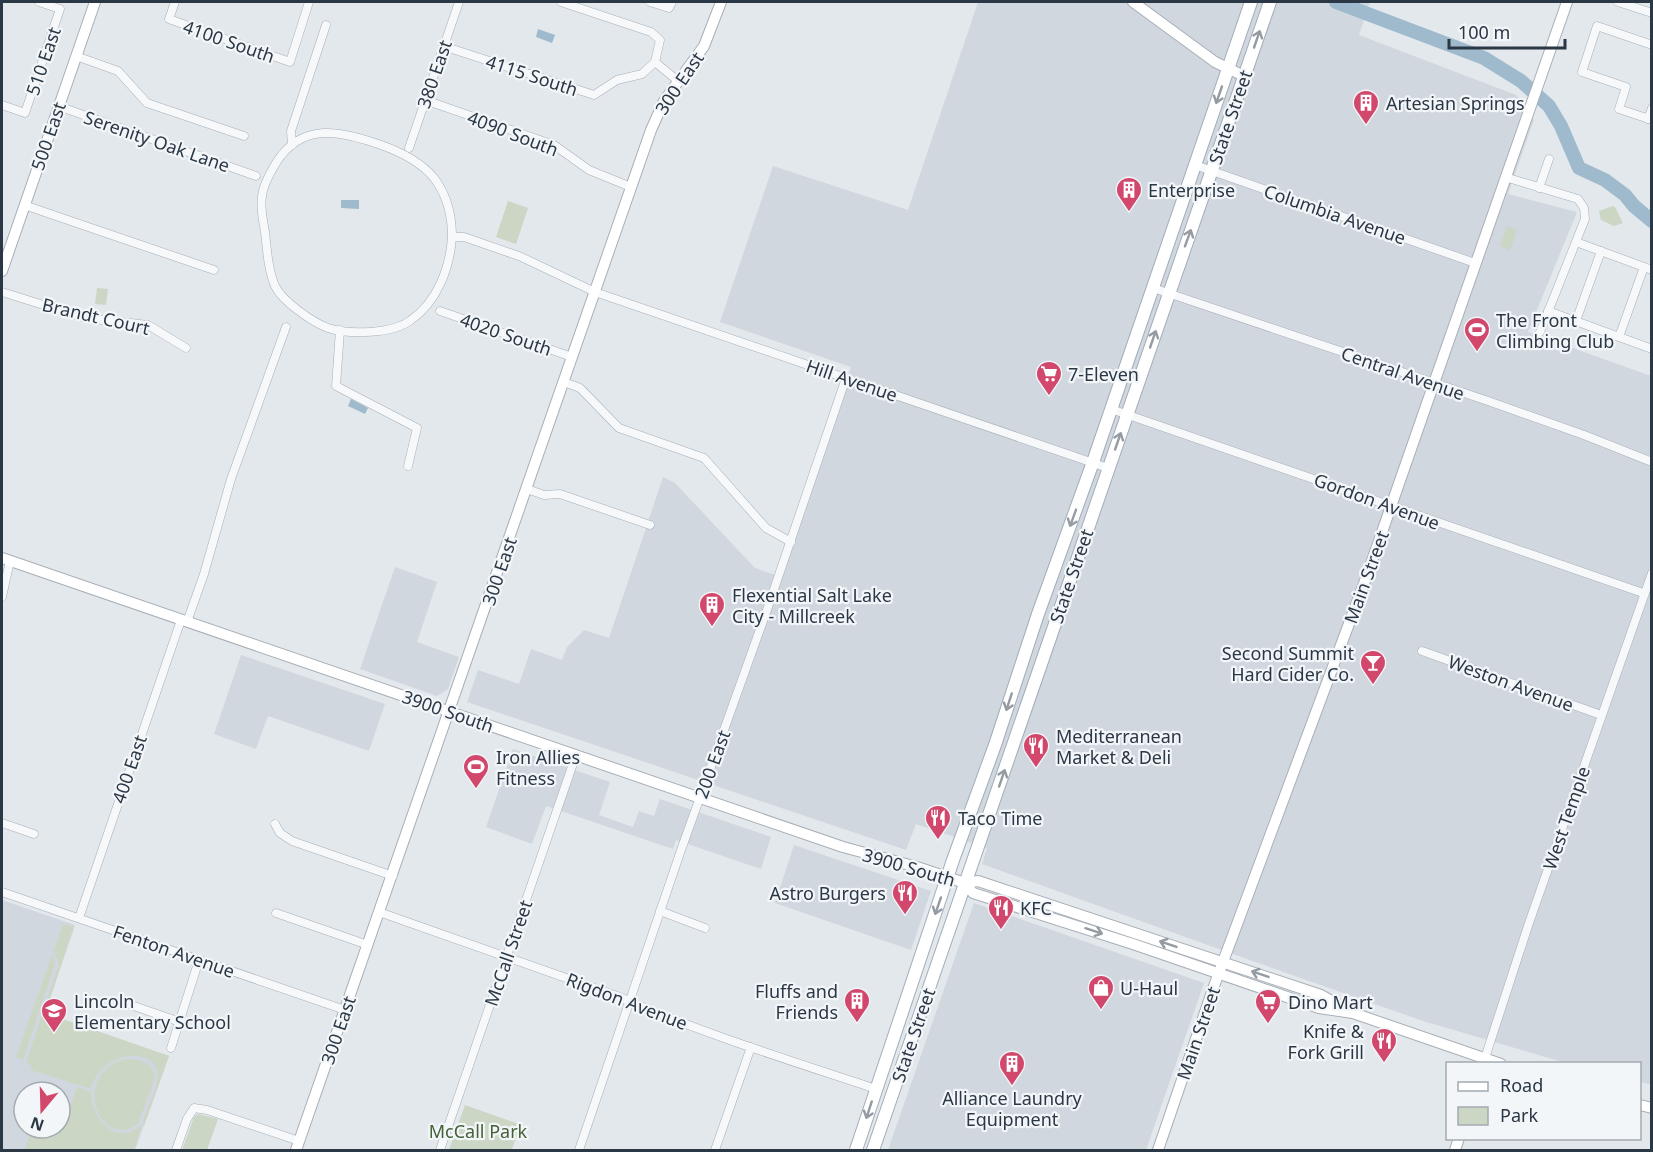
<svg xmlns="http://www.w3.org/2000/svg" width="1653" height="1152" viewBox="0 0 1653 1152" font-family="'Noto Sans',sans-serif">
  <rect width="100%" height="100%" fill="#e3e8ec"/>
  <!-- built -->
  <g fill="#d1d7de" fill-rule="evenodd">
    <polygon points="978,2 1370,2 1359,35 1516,95 1534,120 1508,194 1577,212 1528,332 1651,376 1651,1084 1640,1082 1640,1064 1566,1063 1423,1021 1244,958 982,864 987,848 916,824 906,850 467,702 478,670 519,684 531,649 562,660 567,647 584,630 609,638 663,477 675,483 755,568 781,577 851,367 720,322 773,166 908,210"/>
    <polygon points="395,567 437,582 417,642 459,657 448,689 437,696 360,669"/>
    <polygon points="241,655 385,704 369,751 268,716 256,749 214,734"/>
    <polygon points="513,749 610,782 599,815 633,827 639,811 654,816 660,799 771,837 761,869 676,840 673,849 546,806 532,844 486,827"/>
    <polygon points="794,845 931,891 911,950 775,903"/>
    <path d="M 2,900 L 75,925 L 45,1013 L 169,1056 L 135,1150 L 2,1150 ZM 24,1092 L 60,1092 L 60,1128 L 24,1128 Z"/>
    <polygon points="974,903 1204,983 1146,1150 888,1150"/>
  </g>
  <!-- green -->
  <g fill="#cbd6c4">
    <polygon points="508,201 528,208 516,244 496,237"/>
    <polygon points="1613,206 1615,207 1623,223 1614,226 1601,220 1599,211"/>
    <polygon points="1507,226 1517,230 1510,250 1500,246"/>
    <polygon points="97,288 108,289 106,305 95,304"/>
    <path d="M 63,924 L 74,927 L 45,1013 L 169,1056 L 144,1126 L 143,1121 C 147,1109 157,1089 158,1076 C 159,1047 101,1048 91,1089 L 31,1070 L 32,1066 L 26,1063 L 59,964 L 54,951 Z"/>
    <polygon points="52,955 55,964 23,1060 16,1057"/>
    <path d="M 121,1060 C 135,1058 151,1060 155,1077 L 138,1124 C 102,1150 70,1080 121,1060 Z"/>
    <path d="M 77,1087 L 91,1092 C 90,1118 118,1149 142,1124 L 134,1150 L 25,1150 L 31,1128 L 60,1128 L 60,1113 L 67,1115 Z"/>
    <polygon points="465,1105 521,1125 512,1149 449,1150"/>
    <polygon points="198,1114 218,1119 207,1150 182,1150 194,1117"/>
  </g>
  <!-- water -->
  <g fill="#9ebacc">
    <polygon points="538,29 555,35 552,43 536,37"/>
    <polygon points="341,200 359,200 359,209 341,208"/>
    <polygon points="351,399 368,408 365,414 348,406"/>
  </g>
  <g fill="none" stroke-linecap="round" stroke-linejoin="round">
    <!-- river -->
    <polyline stroke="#9ebacc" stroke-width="14" points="1336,2 1484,58 1521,81 1549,106 1561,126 1579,168 1605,180 1625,195 1634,206 1652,221"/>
    <defs>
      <g id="street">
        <polyline points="175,2 169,19 290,62 309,2"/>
        <polyline points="561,2 651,32 660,40 655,62"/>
        <polyline points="650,2 669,8 672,2"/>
        <polyline points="1618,2 1652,13"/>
        <polyline points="1652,45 1597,26 1582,72 1626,87 1619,109 1652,120"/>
        <polyline points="443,46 594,95 617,80 642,74 655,62 678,81"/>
        <polyline points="76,56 118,71 147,103 244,136"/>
        <polyline points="425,100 554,145 589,170 631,187"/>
        <polyline points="2,105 25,113 60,9 39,2"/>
        <polyline points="58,106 256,176"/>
        <polyline points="1648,119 1652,108"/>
        <polyline points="292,145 291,131 326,25"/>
        <polyline points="409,148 459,2"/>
        <polyline points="1195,165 1475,263"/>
        <polyline points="1505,177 1578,199 1584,208 1585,219 1540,332"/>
        <polyline points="1539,188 1549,159"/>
        <polyline points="24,205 214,270"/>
        <path d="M 452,237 C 450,268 437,302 411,320 C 393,334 349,335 328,328 C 312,322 282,301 275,286 C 268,269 267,250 265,232 C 263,221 260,207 262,196 C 263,185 270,173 276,163 C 302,121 342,131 381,145 C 401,152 420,161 434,178 C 447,195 452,216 452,237 L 464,237 L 519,256 L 595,292 L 1108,468"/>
        <polyline points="1576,242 1652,270"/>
        <polyline points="1153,288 1488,401 1584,435 1652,462"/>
        <polyline points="2,292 85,318 148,325 186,348"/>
        <polyline points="440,311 572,357"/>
        <polyline points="1548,311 1652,349"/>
        <polyline points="1576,321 1601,251"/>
        <polyline points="340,330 336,386 417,428 408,466"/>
        <polyline points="1619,337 1644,267"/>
        <polyline points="564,382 580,388 619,428 704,458 766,528 791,542"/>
        <polyline points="1111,409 1643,593"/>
        <polyline points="527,489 544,495 560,494 650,525"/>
        <polyline points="2,597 10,561"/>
        <polyline points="187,622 204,574 231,479 286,327"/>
        <polyline points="1422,651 1601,715"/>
        <polyline points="2,823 34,834"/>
        <polyline points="275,824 280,833 292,841 393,876"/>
        <polyline points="2,892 345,1010"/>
        <polyline points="660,911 705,928"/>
        <path d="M 379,912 L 617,996 C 701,1033 789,1060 876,1089"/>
        <polyline points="276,913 368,945"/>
        <polyline points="79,918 181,620"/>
        <polyline points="131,1005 180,1022"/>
        <polyline points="171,1048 199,960"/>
        <polyline points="1485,1058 1529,923 1652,573"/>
        <polyline points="176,1150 187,1119 194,1108 207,1110 299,1141"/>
        <polyline points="440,1150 576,755"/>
        <polyline points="579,1150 680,853 768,607 846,378"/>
        <polyline points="715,1150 751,1047"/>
      </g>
      <g id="secondary">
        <polyline points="1133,2 1215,62 1244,76"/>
        <polyline points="2,271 95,2"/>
        <polyline points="2,558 843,847 917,867 965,883 978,881 1321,995 1353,1013"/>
        <polyline points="965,883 973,893 1133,944 1319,1008 1353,1013 1501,1064"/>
        <polyline points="1640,1105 1652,1108"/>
        <polyline points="296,1150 651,130 664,101 704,46 721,2"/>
        <polyline points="1158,1150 1214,986 1366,578 1567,2"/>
        <polyline points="1455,1150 1459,1138"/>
      </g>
      <g id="primary">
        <polyline points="856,1150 953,860 995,745 1038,614 1093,462 1251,2"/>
        <polyline points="873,1150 1270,2"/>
      </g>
    </defs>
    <!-- street casing -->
    <use href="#street" stroke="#a8afb7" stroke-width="9"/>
    <!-- secondary casing -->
    <use href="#secondary" stroke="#a8afb7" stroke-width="12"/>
    <!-- primary casing -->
    <use href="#primary" stroke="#a2adb8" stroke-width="14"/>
    <!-- street -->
    <use href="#street" stroke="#f6f8fa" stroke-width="8"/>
    <!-- secondary -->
    <use href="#secondary" stroke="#fff" stroke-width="10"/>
    <!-- primary -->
    <use href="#primary" stroke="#fff" stroke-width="12"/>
  </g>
  <!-- one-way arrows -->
  <defs><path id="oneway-shaft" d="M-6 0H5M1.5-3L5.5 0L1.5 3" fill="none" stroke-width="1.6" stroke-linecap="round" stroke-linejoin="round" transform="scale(1.5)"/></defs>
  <g stroke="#949ba2">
    <use href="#oneway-shaft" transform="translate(1257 39) rotate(-71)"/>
    <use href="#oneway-shaft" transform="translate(1219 95) rotate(109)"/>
    <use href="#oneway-shaft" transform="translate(1188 238) rotate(-70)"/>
    <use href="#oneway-shaft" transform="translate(1153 339) rotate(-71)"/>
    <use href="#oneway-shaft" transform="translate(1118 441) rotate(-71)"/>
    <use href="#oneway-shaft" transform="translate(1073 518) rotate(110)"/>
    <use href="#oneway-shaft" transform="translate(1009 702) rotate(108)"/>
    <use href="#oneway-shaft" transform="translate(1002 778) rotate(-71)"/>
    <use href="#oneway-shaft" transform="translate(938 906) rotate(109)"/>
    <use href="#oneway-shaft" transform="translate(1094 931) rotate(18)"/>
    <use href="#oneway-shaft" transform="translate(1168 944) rotate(-161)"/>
    <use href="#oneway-shaft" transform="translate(1260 974) rotate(-161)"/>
    <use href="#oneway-shaft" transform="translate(869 1110) rotate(108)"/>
  </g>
  <!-- icons -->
  <defs>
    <symbol id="building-pin" viewBox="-11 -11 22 30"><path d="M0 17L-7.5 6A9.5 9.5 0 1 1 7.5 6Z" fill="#d2476c" stroke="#f3f6f9"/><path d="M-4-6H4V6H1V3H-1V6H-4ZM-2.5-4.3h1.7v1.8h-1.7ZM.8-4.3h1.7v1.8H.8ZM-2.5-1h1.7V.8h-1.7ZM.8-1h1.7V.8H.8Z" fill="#fff"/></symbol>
    <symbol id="stadium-pin" viewBox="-11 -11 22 30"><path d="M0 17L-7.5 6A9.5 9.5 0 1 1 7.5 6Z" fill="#d2476c" stroke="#f3f6f9"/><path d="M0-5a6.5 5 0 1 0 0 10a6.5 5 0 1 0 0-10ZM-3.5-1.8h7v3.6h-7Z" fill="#fff"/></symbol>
    <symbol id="supermarket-pin" viewBox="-11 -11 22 30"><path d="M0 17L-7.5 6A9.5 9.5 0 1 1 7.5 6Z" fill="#d2476c" stroke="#f3f6f9"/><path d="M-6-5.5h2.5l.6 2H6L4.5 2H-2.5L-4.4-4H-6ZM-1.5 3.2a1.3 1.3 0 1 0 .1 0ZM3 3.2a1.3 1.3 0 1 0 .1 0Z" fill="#fff"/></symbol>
    <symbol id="bar-pin" viewBox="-11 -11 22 30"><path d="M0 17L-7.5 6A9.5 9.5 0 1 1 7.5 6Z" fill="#d2476c" stroke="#f3f6f9"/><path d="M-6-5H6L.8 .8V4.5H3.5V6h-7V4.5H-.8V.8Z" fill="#fff"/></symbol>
    <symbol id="restaurant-pin" viewBox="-11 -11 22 30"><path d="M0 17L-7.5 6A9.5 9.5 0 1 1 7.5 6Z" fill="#d2476c" stroke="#f3f6f9"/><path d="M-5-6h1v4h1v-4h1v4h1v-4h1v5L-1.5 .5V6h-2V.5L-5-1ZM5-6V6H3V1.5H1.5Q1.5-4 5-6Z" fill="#fff"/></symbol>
    <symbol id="shop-pin" viewBox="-11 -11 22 30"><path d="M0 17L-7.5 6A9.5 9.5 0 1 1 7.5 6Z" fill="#d2476c" stroke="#f3f6f9"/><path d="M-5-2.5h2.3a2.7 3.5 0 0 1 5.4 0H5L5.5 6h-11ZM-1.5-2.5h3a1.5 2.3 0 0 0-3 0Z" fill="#fff"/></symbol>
    <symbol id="school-pin" viewBox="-11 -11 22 30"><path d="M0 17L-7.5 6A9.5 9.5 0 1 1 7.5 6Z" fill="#d2476c" stroke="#f3f6f9"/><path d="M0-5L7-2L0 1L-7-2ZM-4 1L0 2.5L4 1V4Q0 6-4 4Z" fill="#fff"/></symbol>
  </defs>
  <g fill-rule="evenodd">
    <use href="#building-pin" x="1351" y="88" width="30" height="40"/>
    <use href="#building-pin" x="1114" y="175" width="30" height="40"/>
    <use href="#stadium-pin" x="1462" y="315" width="30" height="40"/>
    <use href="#supermarket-pin" x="1034" y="359" width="30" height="40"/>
    <use href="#building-pin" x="697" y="590" width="30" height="40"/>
    <use href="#bar-pin" x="1358" y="648" width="30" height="40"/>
    <use href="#restaurant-pin" x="1021" y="731" width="30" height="40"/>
    <use href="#stadium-pin" x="461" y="752" width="30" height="40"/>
    <use href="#restaurant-pin" x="923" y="803" width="30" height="40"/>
    <use href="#restaurant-pin" x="890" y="878" width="30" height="40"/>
    <use href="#restaurant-pin" x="986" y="893" width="30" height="40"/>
    <use href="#shop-pin" x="1086" y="973" width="30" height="40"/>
    <use href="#building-pin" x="842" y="986" width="30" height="40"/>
    <use href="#supermarket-pin" x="1253" y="987" width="30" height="40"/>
    <use href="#school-pin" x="39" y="996" width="30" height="40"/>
    <use href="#restaurant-pin" x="1369" y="1026" width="30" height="40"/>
    <use href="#building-pin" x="997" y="1049" width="30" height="40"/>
  </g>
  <g text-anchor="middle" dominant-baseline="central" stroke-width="4.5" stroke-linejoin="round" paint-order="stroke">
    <!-- street labels -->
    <g font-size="18" fill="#2a3745" stroke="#f3f6f9">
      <text transform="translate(229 41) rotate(19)">4100 South</text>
      <text transform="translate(43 61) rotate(-71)">510 East</text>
      <text transform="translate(434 74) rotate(-71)">380 East</text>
      <text transform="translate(532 75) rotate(18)">4115 South</text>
      <text transform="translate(679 83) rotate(-56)">300 East</text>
      <text transform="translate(1230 117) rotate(-71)">State Street</text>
      <text transform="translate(513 133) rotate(21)">4090 South</text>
      <text transform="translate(48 136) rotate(-71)">500 East</text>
      <text transform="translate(157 141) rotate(19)">Serenity Oak Lane</text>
      <text transform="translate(1335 214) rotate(19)">Columbia Avenue</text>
      <text transform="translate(96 316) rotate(13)">Brandt Court</text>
      <text transform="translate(506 334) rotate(19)">4020 South</text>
      <text transform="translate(1403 373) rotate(19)">Central Avenue</text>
      <text transform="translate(852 380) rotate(19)">Hill Avenue</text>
      <text transform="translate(1377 501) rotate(20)">Gordon Avenue</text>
      <text transform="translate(499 571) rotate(-71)">300 East</text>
      <text transform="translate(1071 576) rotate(-71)">State Street</text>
      <text transform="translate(1366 577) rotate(-70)">Main Street</text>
      <text transform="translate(1511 683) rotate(20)">Weston Avenue</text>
      <text transform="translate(448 711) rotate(19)">3900 South</text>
      <text transform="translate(712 764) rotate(-70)">200 East</text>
      <text transform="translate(129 769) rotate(-71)">400 East</text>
      <text transform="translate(1566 818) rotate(-71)">West Temple</text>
      <text transform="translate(909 867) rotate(16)">3900 South</text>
      <text transform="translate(174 951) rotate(19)">Fenton Avenue</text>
      <text transform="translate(508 953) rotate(-71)">McCall Street</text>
      <text transform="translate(627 1001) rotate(21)">Rigdon Avenue</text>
      <text transform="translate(338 1030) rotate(-71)">300 East</text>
      <text transform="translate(1198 1033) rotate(-71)">Main Street</text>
      <text transform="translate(913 1035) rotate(-71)">State Street</text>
    </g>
    <!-- poi labels -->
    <g font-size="18" fill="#2a3745" stroke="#f3f6f9" text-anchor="start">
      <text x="1386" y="103">Artesian Springs</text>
      <text x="1148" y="190">Enterprise</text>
      <text x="1496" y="320">The Front<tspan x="1496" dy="21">Climbing Club</tspan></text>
      <text x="1068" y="374">7-Eleven</text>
      <text x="732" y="595">Flexential Salt Lake<tspan x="732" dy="21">City - Millcreek</tspan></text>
      <text x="1354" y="653" text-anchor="end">Second Summit<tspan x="1354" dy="21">Hard Cider Co.</tspan></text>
      <text x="1056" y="736">Mediterranean<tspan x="1056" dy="21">Market &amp; Deli</tspan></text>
      <text x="496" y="757">Iron Allies<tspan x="496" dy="21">Fitness</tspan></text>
      <text x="958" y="818">Taco Time</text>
      <text x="886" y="893" text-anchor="end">Astro Burgers</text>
      <text x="1020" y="908">KFC</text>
      <text x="1120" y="988">U-Haul</text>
      <text x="838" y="991" text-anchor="end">Fluffs and<tspan x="838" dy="21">Friends</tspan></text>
      <text x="74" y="1001">Lincoln<tspan x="74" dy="21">Elementary School</tspan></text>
      <text x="1288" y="1002">Dino Mart</text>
      <text x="1364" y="1031" text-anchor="end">Knife &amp;<tspan x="1364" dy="21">Fork Grill</tspan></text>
      <text x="1012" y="1098" text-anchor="middle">Alliance Laundry<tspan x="1012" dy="21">Equipment</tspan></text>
    </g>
    <!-- park labels -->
    <g font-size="18" fill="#446137" stroke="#f3f6f9">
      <text x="478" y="1131">McCall Park</text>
    </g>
  </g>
  <!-- border -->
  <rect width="1653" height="1152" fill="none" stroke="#2a3745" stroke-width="6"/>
  <!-- legend -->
  <rect x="1446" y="1062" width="195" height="78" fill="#f3f6f9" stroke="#a3aab1" stroke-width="1.5"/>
  <rect x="1458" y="1082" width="30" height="9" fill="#ffffff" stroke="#a3aab1" stroke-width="1.5"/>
  <text x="1500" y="1092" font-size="18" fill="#2a3745">Road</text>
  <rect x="1458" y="1107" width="30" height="18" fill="#cbd6c4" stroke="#a3aab1" stroke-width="1.5"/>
  <text x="1500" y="1122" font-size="18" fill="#2a3745">Park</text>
  <!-- north arrow -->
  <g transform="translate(42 1110) rotate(199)"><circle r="28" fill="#f3f6f9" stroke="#a3aab1" stroke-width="1.5"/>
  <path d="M0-4.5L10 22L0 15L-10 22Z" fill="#d2476c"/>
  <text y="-9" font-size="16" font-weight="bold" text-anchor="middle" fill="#2a3745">N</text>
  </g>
  <!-- scale -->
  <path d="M1449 39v9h116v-9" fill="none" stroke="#2a3745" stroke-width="3"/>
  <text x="1458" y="39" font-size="18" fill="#2a3745" stroke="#f3f6f9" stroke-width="4.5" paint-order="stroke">100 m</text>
</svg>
